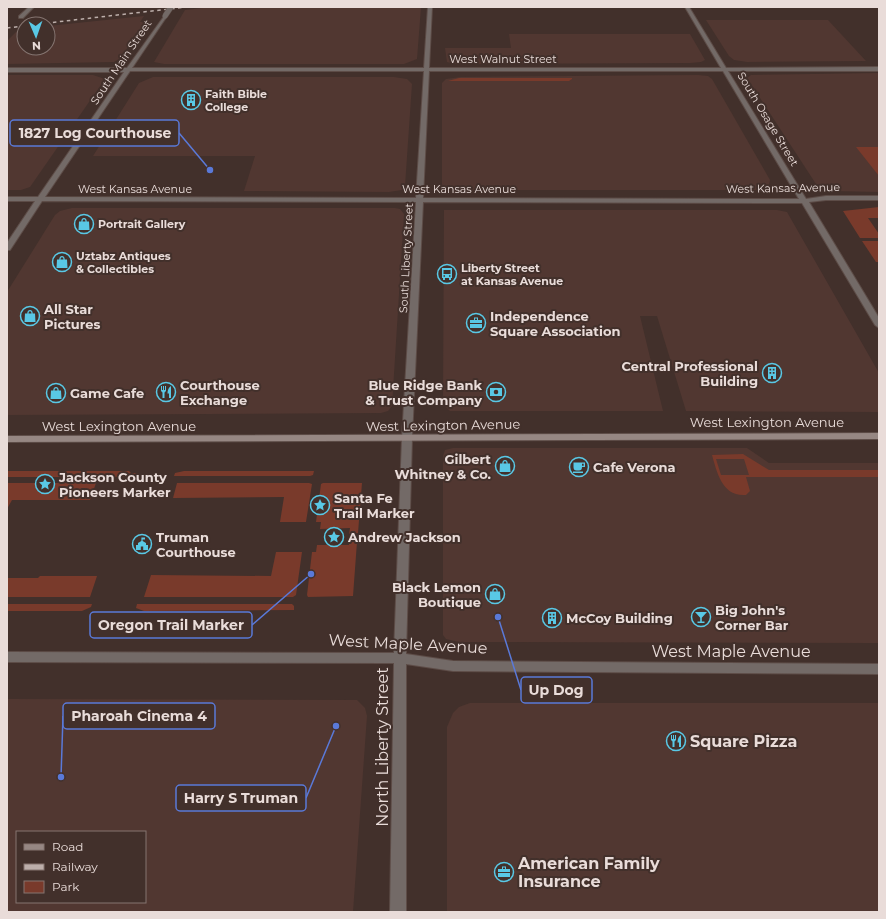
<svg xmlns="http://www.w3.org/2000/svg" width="886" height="919" viewBox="0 0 886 919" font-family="Montserrat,sans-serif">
  <rect width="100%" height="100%" fill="#42302b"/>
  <!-- built -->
  <g fill="#513731" fill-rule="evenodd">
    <polygon points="211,7 421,7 417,59 404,64 164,64 154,62 185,10"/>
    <polygon points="144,16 140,22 147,22 119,59 114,62 7,64 7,41 19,29 24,29 24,48 48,48 48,26"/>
    <polygon points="706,20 828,20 866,61 747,62 734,60 729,56"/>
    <polygon points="509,34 690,34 705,60 701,62 690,63 455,64 447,62 445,48 511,48"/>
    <polygon points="879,73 879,192 833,191 816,184 747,78 751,75"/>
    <polygon points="7,75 93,75 105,79 30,187 21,190 7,190"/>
    <polygon points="698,75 708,76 712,79 770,180 769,185 767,188 756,190 451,190 442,187 442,83 446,79 461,77"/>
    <polygon points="153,77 394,77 407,79 412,84 405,186 402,190 389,192 244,191 255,156 93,156 139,83"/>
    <polygon points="395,208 400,209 404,214 392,406 388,411 381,413 7,415 7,292 55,215 60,211 72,208"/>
    <polygon points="444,210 777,210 787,212 879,373 879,412 686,411 657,316 640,316 663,411 450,411 443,404"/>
    <polygon points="453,448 747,448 769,463 879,463 879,643 459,642 446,639 443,635 443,456 445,450"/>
    <path d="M 7,699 L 357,700 L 365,708 L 367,716 L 353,912 L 7,912 ZM 17,832 L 145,832 L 145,902 L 17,902 Z"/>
    <polygon points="470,703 879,703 879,912 447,912 447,727 453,713 459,707"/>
  </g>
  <!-- green -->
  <g fill="#793a2b" fill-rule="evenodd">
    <polygon points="459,78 572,78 572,79 569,81 448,81"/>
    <polygon points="856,147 879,147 879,176"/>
    <polygon points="879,207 879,218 868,218 879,234 879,238 860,238 843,211"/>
    <polygon points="862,241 879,241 879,262 876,262"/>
    <path d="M 743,454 L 769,470 L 879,470 L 879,477 L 746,477 L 750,491 L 746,495 C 722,497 717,472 712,455 ZM 716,459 L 744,459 L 749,475 L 721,475 Z"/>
    <polygon points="7,471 129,471 131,473 137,473 136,477 7,477"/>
    <polygon points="184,471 314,471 313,475 310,476 174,476 175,473"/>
    <polygon points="7,483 96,483 90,500 12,500 7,509"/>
    <polygon points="177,483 309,483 312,484 306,522 280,522 284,497 173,498"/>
    <polygon points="323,483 362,483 358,533 349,534 350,528 320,529 321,522 316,522 321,484"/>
    <polygon points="349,540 357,542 353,596 308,597 307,595 312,552 316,552 317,545 349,545"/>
    <polygon points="276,552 302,552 296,595 293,597 144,597 151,575 271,576"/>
    <polygon points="40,576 97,576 90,597 7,597 7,578 38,578"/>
    <polygon points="7,604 92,604 91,607 82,611 7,611"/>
    <polygon points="137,604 292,604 294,606 294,610 144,611 136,608"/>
  </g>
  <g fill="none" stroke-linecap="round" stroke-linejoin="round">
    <defs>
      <g id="street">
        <polygon points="29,7 34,7 23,18 19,18 19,16"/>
        <path d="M 428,7 L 432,7 L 429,68 L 721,68 L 685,7 L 689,7 L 726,68 L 879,67 L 879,71 L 728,71 L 806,199 L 826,196 L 879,196 L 879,200 L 826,200 L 809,202 L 879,318 L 879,328 L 875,325 L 802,203 L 423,202 L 412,438 L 406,654 L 453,661 L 879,664 L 879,674 L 453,671 L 406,664 L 406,912 L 390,912 L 394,663 L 7,662 L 7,652 L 394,653 L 402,438 L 416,202 L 42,201 L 10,250 L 7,250 L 7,243 L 35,201 L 7,201 L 7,197 L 38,197 L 124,72 L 7,72 L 7,68 L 127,68 L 165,15 L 167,16 L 132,68 L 424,68 ZM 130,71 L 424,71 L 416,198 L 45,197 ZM 429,71 L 723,71 L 799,199 L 423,198 Z"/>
      </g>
      <polygon id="secondary" points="879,433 879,439 7,442 7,436"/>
    </defs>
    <!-- street casing -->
    <use href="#street" stroke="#5d4c47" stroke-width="2"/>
    <!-- secondary casing -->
    <use href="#secondary" stroke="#5d4c47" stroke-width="2"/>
    <!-- street -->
    <use href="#street" fill="#736a67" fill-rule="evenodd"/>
    <!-- secondary -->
    <use href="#secondary" fill="#968783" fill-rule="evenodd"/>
    <!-- rail -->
    <g stroke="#bcaeaa" stroke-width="1.5" stroke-dasharray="3.5 3.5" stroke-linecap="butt">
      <polyline points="39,24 187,7"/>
      <polyline points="7,28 24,26"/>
    </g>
    <defs>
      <polyline id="street-bridge" points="165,16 171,7"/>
    </defs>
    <!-- street-bridge casing -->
    <use href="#street-bridge" stroke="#5d4c47" stroke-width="6" stroke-linecap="butt"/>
    <!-- street-bridge -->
    <use href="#street-bridge" stroke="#736a67" stroke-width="5"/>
  </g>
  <!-- icons -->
  <defs>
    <symbol id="building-ring" viewBox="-11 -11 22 22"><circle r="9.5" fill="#42302b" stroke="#59c8e5" stroke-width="1.5"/><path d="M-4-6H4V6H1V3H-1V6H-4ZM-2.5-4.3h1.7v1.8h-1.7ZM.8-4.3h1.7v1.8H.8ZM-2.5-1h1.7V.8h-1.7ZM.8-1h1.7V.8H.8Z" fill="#59c8e5"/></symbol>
    <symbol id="shop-ring" viewBox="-11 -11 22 22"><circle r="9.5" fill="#42302b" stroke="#59c8e5" stroke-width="1.5"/><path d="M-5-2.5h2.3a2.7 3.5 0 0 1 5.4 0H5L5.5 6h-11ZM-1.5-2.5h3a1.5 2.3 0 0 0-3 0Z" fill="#59c8e5"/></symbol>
    <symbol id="bus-ring" viewBox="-11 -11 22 22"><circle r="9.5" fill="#42302b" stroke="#59c8e5" stroke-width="1.5"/><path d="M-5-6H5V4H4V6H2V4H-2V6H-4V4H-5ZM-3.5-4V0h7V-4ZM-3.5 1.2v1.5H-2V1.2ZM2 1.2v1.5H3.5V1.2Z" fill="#59c8e5"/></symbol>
    <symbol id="office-ring" viewBox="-11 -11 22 22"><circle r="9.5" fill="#42302b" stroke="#59c8e5" stroke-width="1.5"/><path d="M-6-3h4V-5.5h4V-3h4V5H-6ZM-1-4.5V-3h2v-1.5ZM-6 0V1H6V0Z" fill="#59c8e5"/></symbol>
    <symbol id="restaurant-ring" viewBox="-11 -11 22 22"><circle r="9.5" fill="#42302b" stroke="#59c8e5" stroke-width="1.5"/><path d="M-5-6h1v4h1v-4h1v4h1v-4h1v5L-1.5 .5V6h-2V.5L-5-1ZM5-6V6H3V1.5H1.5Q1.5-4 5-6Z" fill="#59c8e5"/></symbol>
    <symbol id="bank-ring" viewBox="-11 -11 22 22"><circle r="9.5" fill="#42302b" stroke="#59c8e5" stroke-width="1.5"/><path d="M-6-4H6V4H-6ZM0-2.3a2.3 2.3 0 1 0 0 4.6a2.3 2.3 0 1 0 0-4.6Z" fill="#59c8e5"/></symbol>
    <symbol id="cafe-ring" viewBox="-11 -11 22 22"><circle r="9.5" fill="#42302b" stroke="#59c8e5" stroke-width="1.5"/><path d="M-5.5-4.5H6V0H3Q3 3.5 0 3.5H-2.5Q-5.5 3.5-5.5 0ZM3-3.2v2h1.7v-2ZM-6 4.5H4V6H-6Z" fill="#59c8e5"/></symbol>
    <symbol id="sight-ring" viewBox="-11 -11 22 22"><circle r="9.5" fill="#42302b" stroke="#59c8e5" stroke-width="1.5"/><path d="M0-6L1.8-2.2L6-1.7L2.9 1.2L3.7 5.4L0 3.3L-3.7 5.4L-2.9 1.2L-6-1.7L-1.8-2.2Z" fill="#59c8e5"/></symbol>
    <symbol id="civic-ring" viewBox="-11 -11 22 22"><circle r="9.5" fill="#42302b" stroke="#59c8e5" stroke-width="1.5"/><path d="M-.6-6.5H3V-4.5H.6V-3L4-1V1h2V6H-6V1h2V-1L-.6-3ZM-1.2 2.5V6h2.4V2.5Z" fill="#59c8e5"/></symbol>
    <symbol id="bar-ring" viewBox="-11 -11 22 22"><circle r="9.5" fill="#42302b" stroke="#59c8e5" stroke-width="1.5"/><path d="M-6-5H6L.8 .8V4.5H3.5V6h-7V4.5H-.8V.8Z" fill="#59c8e5"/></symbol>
  </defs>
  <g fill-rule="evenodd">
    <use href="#building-ring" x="180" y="89" width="22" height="22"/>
    <use href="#shop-ring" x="73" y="213" width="22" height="22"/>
    <use href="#shop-ring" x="51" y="251" width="22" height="22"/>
    <use href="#bus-ring" x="436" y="263" width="22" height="22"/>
    <use href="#shop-ring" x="19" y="305" width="22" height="22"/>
    <use href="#office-ring" x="465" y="312" width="22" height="22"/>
    <use href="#building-ring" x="761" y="362" width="22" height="22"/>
    <use href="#restaurant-ring" x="155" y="381" width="22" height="22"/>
    <use href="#bank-ring" x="485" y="381" width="22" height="22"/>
    <use href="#shop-ring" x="45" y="382" width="22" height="22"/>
    <use href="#shop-ring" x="494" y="455" width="22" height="22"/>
    <use href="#cafe-ring" x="568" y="456" width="22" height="22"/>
    <use href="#sight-ring" x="34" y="473" width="22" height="22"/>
    <use href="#sight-ring" x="309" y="494" width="22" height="22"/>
    <use href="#sight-ring" x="323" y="526" width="22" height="22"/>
    <use href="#civic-ring" x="131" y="533" width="22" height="22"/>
    <use href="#shop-ring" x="484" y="583" width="22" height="22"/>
    <use href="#bar-ring" x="690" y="606" width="22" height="22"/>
    <use href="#building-ring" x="541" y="607" width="22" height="22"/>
    <use href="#restaurant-ring" x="665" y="730" width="22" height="22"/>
    <use href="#office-ring" x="493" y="861" width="22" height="22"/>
  </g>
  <g text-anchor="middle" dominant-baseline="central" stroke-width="4" stroke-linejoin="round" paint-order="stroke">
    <!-- far-street labels -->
    <g font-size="11" fill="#e9dcd9" stroke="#42302b">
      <text x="503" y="59">West Walnut Street</text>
      <text transform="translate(121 62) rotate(-56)">South Main Street</text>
      <text transform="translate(768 119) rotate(59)">South Osage Street</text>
      <text transform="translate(783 188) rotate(-1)">West Kansas Avenue</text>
      <text x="135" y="189">West Kansas Avenue</text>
      <text x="459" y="189">West Kansas Avenue</text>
      <text transform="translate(406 258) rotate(-87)">South Liberty Street</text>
    </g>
    <!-- far-poi labels -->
    <g font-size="11" font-weight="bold" fill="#e9dcd9" stroke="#42302b" text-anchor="start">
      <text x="205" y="94">Faith Bible<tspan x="205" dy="13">College</tspan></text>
      <text x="98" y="224">Portrait Gallery</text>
      <text x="76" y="256">Uztabz Antiques<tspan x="76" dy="13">&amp; Collectibles</tspan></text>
      <text x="461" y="268">Liberty Street<tspan x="461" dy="13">at Kansas Avenue</tspan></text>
    </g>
    <!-- poi labels -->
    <g font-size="13" font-weight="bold" fill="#e9dcd9" stroke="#42302b" text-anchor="start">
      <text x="44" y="309">All Star<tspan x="44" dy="15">Pictures</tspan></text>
      <text x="490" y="316">Independence<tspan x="490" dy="15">Square Association</tspan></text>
      <text x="758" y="366" text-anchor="end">Central Professional<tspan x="758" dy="15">Building</tspan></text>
      <text x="180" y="385">Courthouse<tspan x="180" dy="15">Exchange</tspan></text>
      <text x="482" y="385" text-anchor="end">Blue Ridge Bank<tspan x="482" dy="15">&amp; Trust Company</tspan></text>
      <text x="70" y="393">Game Cafe</text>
      <text x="491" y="459" text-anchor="end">Gilbert<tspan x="491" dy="15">Whitney &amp; Co.</tspan></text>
      <text x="593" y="467">Cafe Verona</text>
      <text x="59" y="477">Jackson County<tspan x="59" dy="15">Pioneers Marker</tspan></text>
      <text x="334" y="498">Santa Fe<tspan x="334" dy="15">Trail Marker</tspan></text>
      <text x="156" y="537">Truman<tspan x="156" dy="15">Courthouse</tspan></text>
      <text x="348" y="537">Andrew Jackson</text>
      <text x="481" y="587" text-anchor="end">Black Lemon<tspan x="481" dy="15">Boutique</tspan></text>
      <text x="715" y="610">Big John's<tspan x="715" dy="15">Corner Bar</tspan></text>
      <text x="566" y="618">McCoy Building</text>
    </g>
    <!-- street labels -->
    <g font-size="13" fill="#e9dcd9" stroke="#42302b">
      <text x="767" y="422">West Lexington Avenue</text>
      <text transform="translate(443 425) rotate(-1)">West Lexington Avenue</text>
      <text x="119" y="426">West Lexington Avenue</text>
    </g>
    <!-- near-street labels -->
    <g font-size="16" fill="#e9dcd9" stroke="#42302b">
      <text transform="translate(408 644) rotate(3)">West Maple Avenue</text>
      <text x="731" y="651">West Maple Avenue</text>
      <text transform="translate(382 747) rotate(-90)">North Liberty Street</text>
    </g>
    <!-- near-poi labels -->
    <g font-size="16" font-weight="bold" fill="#e9dcd9" stroke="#42302b" text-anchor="start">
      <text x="690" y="741">Square Pizza</text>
      <text x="518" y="863">American Family<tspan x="518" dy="18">Insurance</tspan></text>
    </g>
  </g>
  <!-- callouts -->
  <path fill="none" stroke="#5a79d8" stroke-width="1.5" d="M210 170L179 133M311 574L252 625M498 617L521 690M61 777L63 716M336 726L306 798"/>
  <g fill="#5a79d8" stroke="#42302b" stroke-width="1.5">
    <circle cx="210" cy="170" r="4"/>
    <circle cx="311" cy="574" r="4"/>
    <circle cx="498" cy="617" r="4"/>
    <circle cx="61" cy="777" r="4"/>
    <circle cx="336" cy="726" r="4"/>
  </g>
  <g fill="#42302b" stroke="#5a79d8" stroke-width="1.5">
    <rect x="10" y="120" width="169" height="26" rx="4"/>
    <rect x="90" y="612" width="162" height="26" rx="4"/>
    <rect x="521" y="677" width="71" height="26" rx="4"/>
    <rect x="63" y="703" width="152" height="26" rx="4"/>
    <rect x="176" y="785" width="130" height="26" rx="4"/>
  </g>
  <g font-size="14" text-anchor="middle" font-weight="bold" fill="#e9dcd9">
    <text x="95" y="138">1827 Log Courthouse</text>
    <text x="171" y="630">Oregon Trail Marker</text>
    <text x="556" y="695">Up Dog</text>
    <text x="139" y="721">Pharoah Cinema 4</text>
    <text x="241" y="803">Harry S Truman</text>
  </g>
  <!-- border -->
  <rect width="886" height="919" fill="none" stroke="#e9dcd9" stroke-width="16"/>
  <!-- legend -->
  <rect x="16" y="831" width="130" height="72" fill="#42302b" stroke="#857571"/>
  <rect x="24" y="844" width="20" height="6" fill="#968783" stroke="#857571"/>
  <text x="52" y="851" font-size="12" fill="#e9dcd9">Road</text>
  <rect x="24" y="864" width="20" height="6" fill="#bcaeaa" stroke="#857571"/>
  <text x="52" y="871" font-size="12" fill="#e9dcd9">Railway</text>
  <rect x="24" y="881" width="20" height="12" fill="#793a2b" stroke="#857571"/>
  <text x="52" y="891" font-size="12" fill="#e9dcd9">Park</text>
  <!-- north arrow -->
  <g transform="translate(36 36) rotate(178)"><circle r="19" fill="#42302b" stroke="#857571"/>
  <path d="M0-3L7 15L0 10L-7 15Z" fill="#59c8e5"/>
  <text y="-6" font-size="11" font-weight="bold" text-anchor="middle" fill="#e9dcd9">N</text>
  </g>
</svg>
